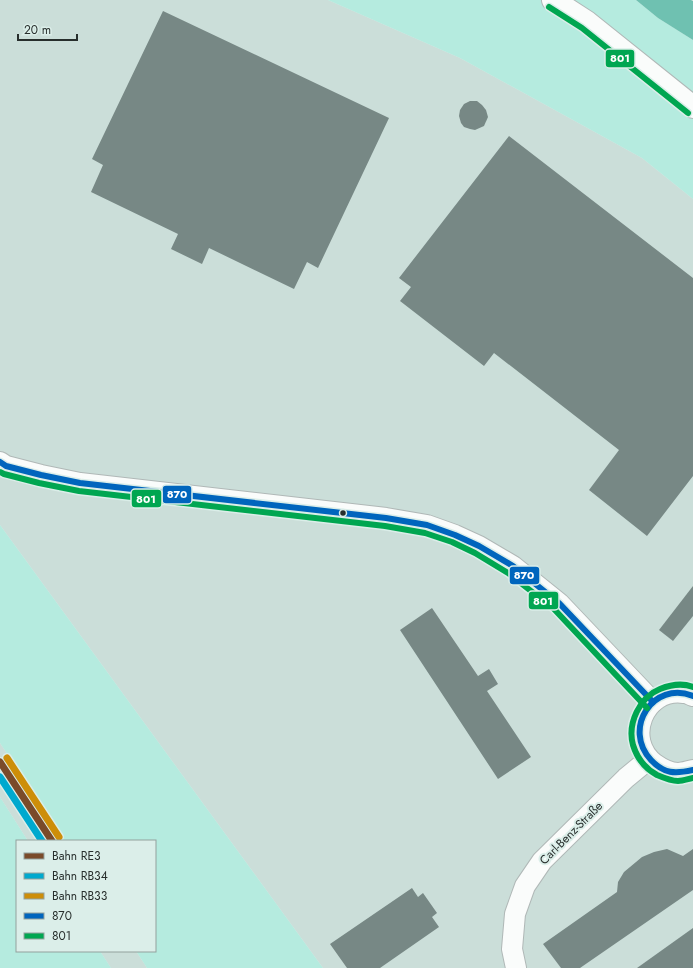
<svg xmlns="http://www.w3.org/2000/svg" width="693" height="968" viewBox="0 0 693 968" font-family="Jost,sans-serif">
  <rect width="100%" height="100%" fill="#dfeae7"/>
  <!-- built -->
  <g fill="#cbded9">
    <polygon points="0,0 328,0 460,58 642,158 693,199 693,968 323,968 0,525"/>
    <polygon points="0,743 64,841 28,841 0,797"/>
    <polygon points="100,951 136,951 147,968 111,968"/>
  </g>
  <!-- green -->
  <g fill="#b5ebdf">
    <polygon points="328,0 636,0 658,18 693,40 693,199 642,158 460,58"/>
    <polygon points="0,525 323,968 147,968 136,951 155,951 155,841 64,841 0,743"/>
    <polygon points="0,797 28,841 17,841 17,951 100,951 111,968 0,968"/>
  </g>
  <!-- water -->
  <polygon fill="#6fc1b1" points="636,0 691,0 693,1 693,40 658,18"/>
  <!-- building -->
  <g fill="#778885">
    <polygon points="163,11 389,118 318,268 307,262 294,289 209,248 202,264 171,249 178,234 91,192 103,165 92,159"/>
    <polygon points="470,101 477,101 482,105 486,110 488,117 484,126 475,130 470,129 464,127 461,123 459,116 460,110 464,104"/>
    <polygon points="509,136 693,278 693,476 647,536 589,490 619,450 494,353 484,366 400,301 411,287 399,278"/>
    <polygon points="693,586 693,616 673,641 659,630"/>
    <polygon points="432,608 478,676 489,669 498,684 487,691 531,757 498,779 400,630"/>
    <polygon points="667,849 683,856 693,849 693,890 580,968 561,968 543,944 617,892 618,882 624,872 642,857 654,852"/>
    <polygon points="412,888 418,897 423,893 437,913 432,917 439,927 380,968 347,968 330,944"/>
    <polygon points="693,928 693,968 637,968"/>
  </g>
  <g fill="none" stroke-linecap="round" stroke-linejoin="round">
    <defs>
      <g id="minor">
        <polyline points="0,462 6,466 41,475 80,483 386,518 427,525 455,535 479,546 513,566 559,603 653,702"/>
        <path d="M 693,696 C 690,695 687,693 684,693 C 644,687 623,740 655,764 C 662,769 670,773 678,773 C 683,773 688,771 693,770"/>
        <polyline points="516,968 512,949 515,914 525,886 542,861 626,778 649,759"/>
      </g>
      <polyline id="primary" points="553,0 587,22 693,107"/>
    </defs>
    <!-- minor casing -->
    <use href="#minor" stroke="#b0b8b7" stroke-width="22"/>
    <!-- primary casing -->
    <use href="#primary" stroke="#b0b8b7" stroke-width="24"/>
    <!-- minor -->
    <use href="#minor" stroke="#fafcfb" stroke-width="20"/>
    <!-- primary -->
    <use href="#primary" stroke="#fafcfb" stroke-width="22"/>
    <defs>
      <g id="bus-1">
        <polyline points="0,462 6,466 41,475 80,483 386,518 427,525 455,535 479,546 513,566 559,603 653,702"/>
        <path d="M 693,696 C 653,680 622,729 651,760 C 664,774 675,774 693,770"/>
      </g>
      <g id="bus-2">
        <polyline points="549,7 582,28 688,113"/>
        <polyline points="0,472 4,474 39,483 79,491 385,526 425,533 452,542 475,553 508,573 554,609 647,708"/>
        <path d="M 693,687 C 683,683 670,685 660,689 C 640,697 627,723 633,745 C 637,758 646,769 657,775 C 664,778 671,781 678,781 C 683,781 688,779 693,778"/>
      </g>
    </defs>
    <!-- bus-1 casing -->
    <use href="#bus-1" stroke="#dbeee9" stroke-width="9"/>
    <!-- bus-2 casing -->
    <use href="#bus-2" stroke="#dbeee9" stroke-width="9"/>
    <!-- bus-1 -->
    <use href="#bus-1" stroke="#0065bd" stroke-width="6"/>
    <!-- bus-2 -->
    <use href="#bus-2" stroke="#00a651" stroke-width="6"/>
    <defs>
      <polyline id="rail-1" points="0,762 52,841"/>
      <polyline id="rail-2" points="0,777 42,841"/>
      <polyline id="rail-3" points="7,758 59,837"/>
    </defs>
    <!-- rail-1 casing -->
    <use href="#rail-1" stroke="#dbeee9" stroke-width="10"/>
    <!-- rail-2 casing -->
    <use href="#rail-2" stroke="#dbeee9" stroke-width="10"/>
    <!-- rail-3 casing -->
    <use href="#rail-3" stroke="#dbeee9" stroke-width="10"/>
    <!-- rail-1 -->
    <use href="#rail-1" stroke="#7a4b2a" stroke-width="7"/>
    <!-- rail-2 -->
    <use href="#rail-2" stroke="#00a9ce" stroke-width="7"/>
    <!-- rail-3 -->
    <use href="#rail-3" stroke="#cd8e09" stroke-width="7"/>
  </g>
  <!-- markers -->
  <circle fill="#272e2c" stroke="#dbeee9" stroke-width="1.5" cx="343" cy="513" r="3.5"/>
  <g text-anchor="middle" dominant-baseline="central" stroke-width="4" stroke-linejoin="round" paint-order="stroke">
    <!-- street labels -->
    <g font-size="12" fill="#272e2c" stroke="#dbeee9">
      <text transform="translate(571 833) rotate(-45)">Carl-Benz-Straße</text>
    </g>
  </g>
  <g stroke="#dbeee9" stroke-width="1.5">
    <rect x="605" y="49" width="30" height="19" rx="4" fill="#00a651"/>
    <rect x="162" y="485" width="30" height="19" rx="4" fill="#0065bd"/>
    <rect x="131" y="489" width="31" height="19" rx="4" fill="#00a651"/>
    <rect x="509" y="566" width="31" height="19" rx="4" fill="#0065bd"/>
    <rect x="528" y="591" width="31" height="19" rx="4" fill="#00a651"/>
  </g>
  <g font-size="11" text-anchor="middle" font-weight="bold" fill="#fff">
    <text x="620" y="62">801</text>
    <text x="177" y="498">870</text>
    <text x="146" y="503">801</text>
    <text x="524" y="579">870</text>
    <text x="543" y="605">801</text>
  </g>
  <!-- legend -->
  <rect x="16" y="840" width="140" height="112" fill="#dbeee9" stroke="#93a19d"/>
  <rect x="24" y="853" width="20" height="6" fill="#7a4b2a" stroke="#93a19d"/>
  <text x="52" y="860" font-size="12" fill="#272e2c">Bahn RE3</text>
  <rect x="24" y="873" width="20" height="6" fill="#00a9ce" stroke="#93a19d"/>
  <text x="52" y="880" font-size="12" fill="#272e2c">Bahn RB34</text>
  <rect x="24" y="893" width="20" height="6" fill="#cd8e09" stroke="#93a19d"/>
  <text x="52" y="900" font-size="12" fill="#272e2c">Bahn RB33</text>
  <rect x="24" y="913" width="20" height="6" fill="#0065bd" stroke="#93a19d"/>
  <text x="52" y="920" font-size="12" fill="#272e2c">870</text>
  <rect x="24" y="933" width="20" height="6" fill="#00a651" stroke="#93a19d"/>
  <text x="52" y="940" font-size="12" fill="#272e2c">801</text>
  <!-- scale -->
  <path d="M18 34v6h59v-6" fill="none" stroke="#272e2c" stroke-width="2"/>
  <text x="24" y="34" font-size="12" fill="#272e2c" stroke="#dbeee9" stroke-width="3" paint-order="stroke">20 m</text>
</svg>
